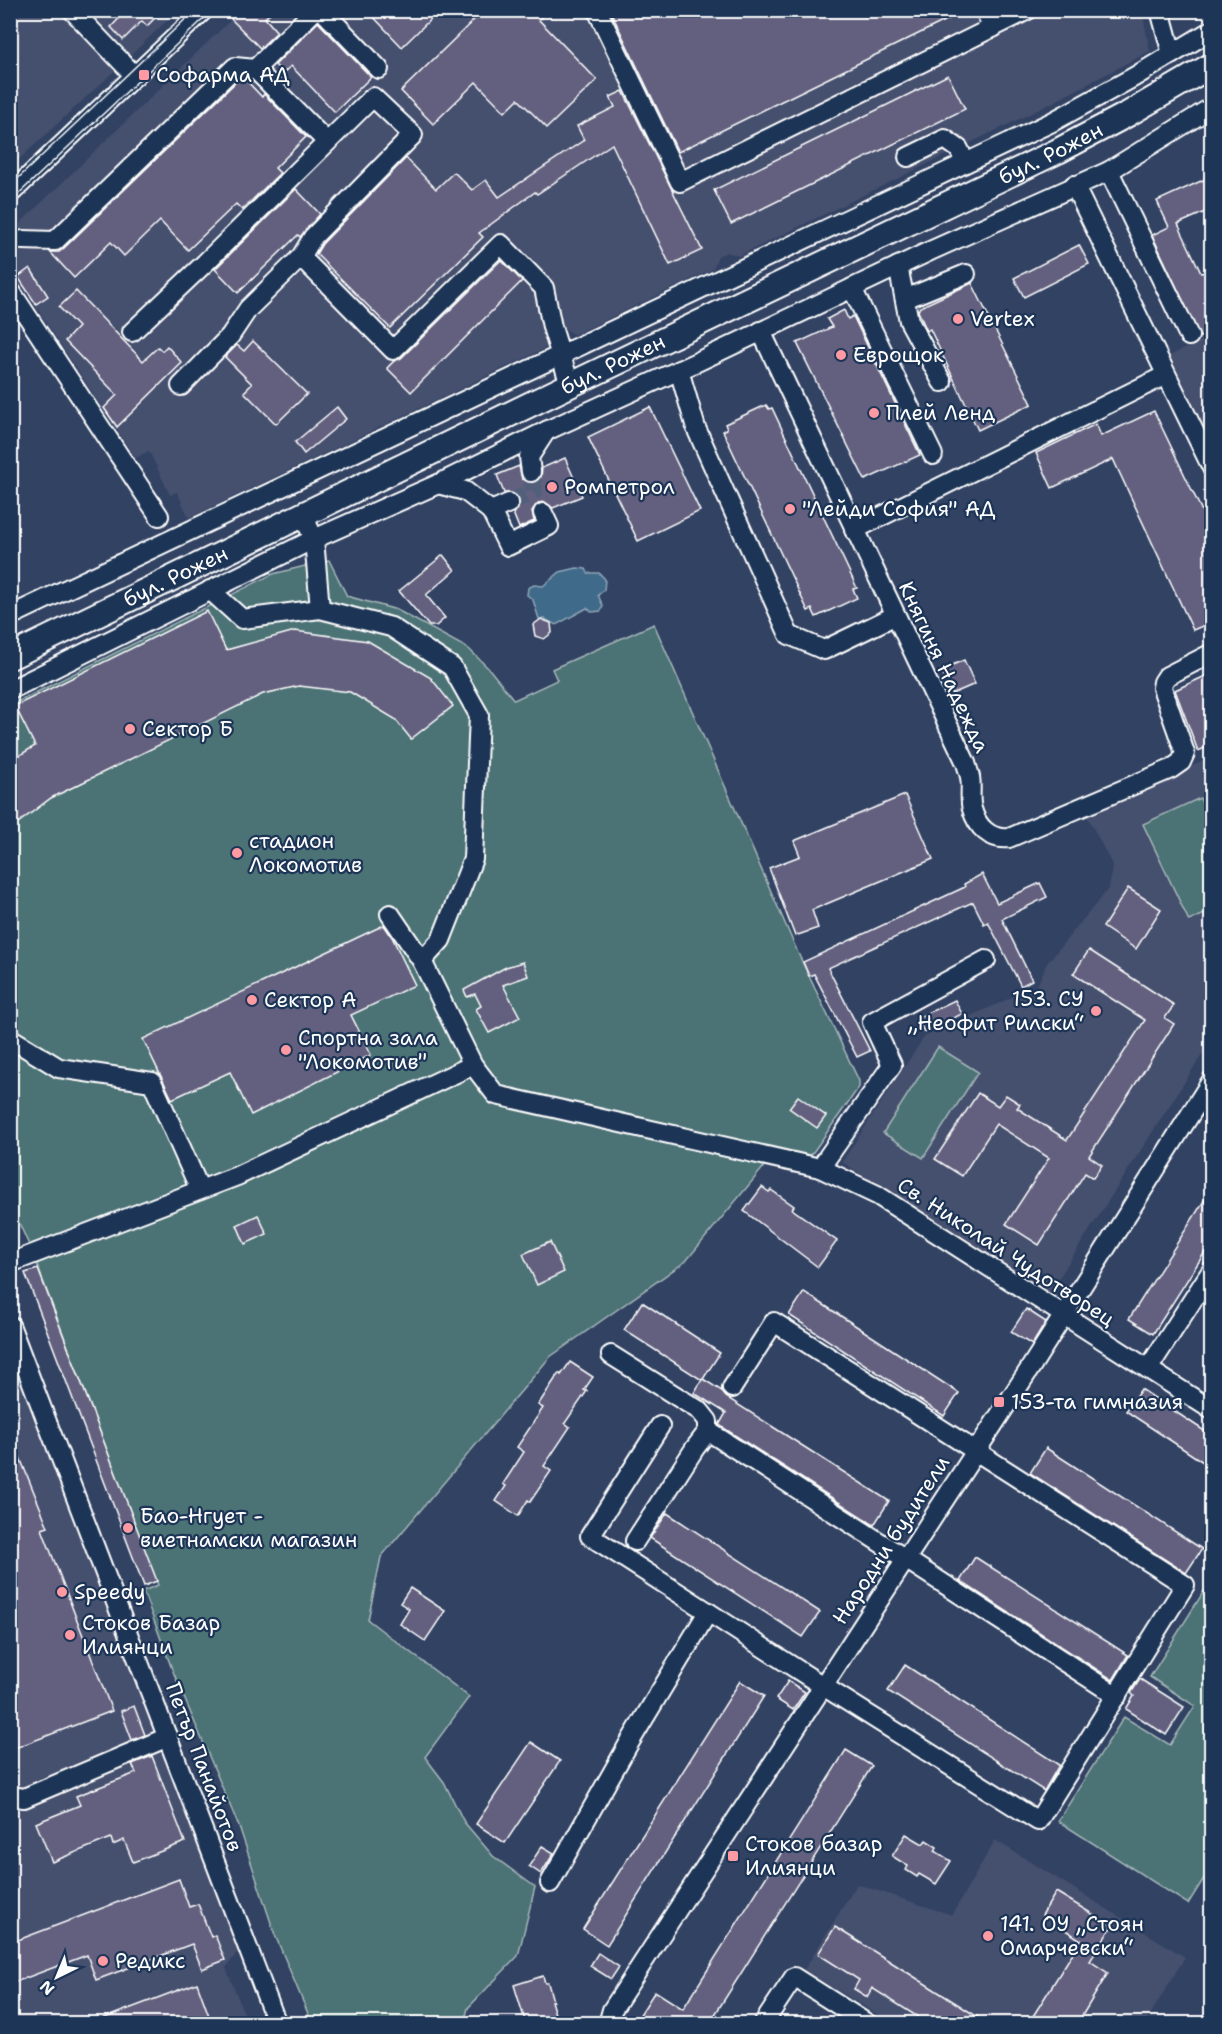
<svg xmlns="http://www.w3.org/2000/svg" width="1222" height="2034" viewBox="0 0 1222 2034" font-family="'Shantell Sans',sans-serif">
  <rect width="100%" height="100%" fill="#324263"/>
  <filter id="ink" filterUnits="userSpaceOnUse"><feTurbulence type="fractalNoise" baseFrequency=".0167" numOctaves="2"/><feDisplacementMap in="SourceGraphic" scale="12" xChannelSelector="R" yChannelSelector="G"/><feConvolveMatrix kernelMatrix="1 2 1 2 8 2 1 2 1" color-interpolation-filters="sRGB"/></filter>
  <g filter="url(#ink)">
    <!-- built -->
    <g fill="#454f6e">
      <polygon points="11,11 177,11 108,77 11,167"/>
      <polygon points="240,11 1142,11 1150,51 1046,106 739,256 727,252 718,256 713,269 574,335 558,324 547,329 546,348 189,518 177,492 170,495 149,451 135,458 11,269 11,232"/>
      <polygon points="1211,336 1211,461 1161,360"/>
      <polygon points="1205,760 1212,774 1211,1041 1048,1295 842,1162 924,1037 1037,986 1047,963 1109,888 1112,865 1087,816"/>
      <polygon points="10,1325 246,1940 226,1968 248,2023 11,2023"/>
      <polygon points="995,1840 1185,1957 1145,2024 891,2023 804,1970 857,1884 952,1915"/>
    </g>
    <!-- green -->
    <g fill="#4c7275" stroke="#a6b8ba" stroke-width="1.5">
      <polygon points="329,560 347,596 397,610 469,649 490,670 514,700 557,680 552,669 654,624 798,953 859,1081 859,1087 811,1155 805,1156 767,1148 763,1168 686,1261 550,1357 381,1557 368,1620 469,1697 425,1757 444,1782 464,1822 493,1856 535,1887 518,1956 468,2008 464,2023 312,2023 275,1935 240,1829 172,1669 143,1591 158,1585 33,1254 11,1205 11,705 273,574"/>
      <polygon points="1200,798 1211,823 1211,911 1189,921 1143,824"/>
      <polygon points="938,1047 978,1072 923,1158 883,1133"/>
      <polygon points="1204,1591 1212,1596 1211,1867 1188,1904 1058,1821 1124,1717 1170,1745 1195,1706 1150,1677"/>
    </g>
    <!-- water -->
    <polygon fill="#416a89" stroke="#8da6b8" stroke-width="1.5" points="577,568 586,569 588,573 599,573 605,579 604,590 598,595 603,606 601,611 592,612 587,608 556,625 545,619 539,619 533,600 527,595 528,588 534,585 543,586 560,572"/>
    <!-- building -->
    <g fill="#64617f" stroke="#fff" stroke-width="1.5">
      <polygon points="127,10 163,10 147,26 142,21 123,40 111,27"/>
      <polygon points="240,10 273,10 265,18 277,32 260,48 231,19"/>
      <polygon points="367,10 440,10 402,47"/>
      <polygon points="484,10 549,10 539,20 597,80 547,128 518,99 505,112 476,82 433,124 401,91"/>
      <polygon points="610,10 967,10 678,152"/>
      <polygon points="318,22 371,77 335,112 291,66 283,73 275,65"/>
      <polygon points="948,75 965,109 731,224 714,190"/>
      <polygon points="239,79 245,79 262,97 264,94 306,137 275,168 280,173 242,210 236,204 188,250 160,221 124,256 111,242 74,278 50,252 59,252 63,249"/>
      <polygon points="623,91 702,250 670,265 612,144 537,194 535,192 479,233 483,237 390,328 316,254 322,244 406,158 436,189 454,172 472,190 486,180 499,197 584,140 577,126 615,107 610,97"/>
      <polygon points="1212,176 1212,209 1178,224 1201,273 1205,272 1212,286 1212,332 1200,337 1152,235 1169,227 1157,201"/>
      <polygon points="296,189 320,214 300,237 298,235 238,293 215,269"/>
      <polygon points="1079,245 1089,264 1024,297 1014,278"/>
      <polygon points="501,260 522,281 411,392 387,368 394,361 401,358"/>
      <polygon points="30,268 48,296 36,304 18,277"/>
      <polygon points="972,283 1032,404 978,430 930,329 927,331 918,311 920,307"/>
      <polygon points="76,291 143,361 158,347 162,351 167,346 182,363 117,427 104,408 117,395 65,341 78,327 59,307"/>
      <polygon points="844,310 848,319 853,316 920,455 865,480 797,343 832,327 827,319"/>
      <polygon points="253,341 307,394 276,424 244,392 252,384 225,357 237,345 244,351"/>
      <polygon points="766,405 769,409 772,408 857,588 853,589 857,598 816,617 812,609 808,611 723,431 727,429 725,424"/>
      <polygon points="337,407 346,419 304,454 295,442"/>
      <polygon points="650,407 700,511 638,541 588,437"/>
      <polygon points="1154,411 1212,532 1212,622 1193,630 1113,459 1052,488 1036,453 1096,424 1101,436"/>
      <polygon points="565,458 582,496 553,508 545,502 538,503 532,511 534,521 519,528 513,513 518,509 519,499 515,494 504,493 497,475 519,466 522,479 533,483 541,477 542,468"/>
      <polygon points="443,555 455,570 426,595 445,618 436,626 429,626 399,591"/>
      <polygon points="207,611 226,650 295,631 368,641 431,678 453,706 411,739 395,719 350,692 299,686 263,694 51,798 10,829 10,761 35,746 15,706"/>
      <polygon points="541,619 551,623 552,633 544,639 535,636 533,625"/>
      <polygon points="964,660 975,684 952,694 941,670"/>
      <polygon points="1212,673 1212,745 1198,751 1175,690"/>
      <polygon points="905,795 933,859 812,910 818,928 795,936 769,868 800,856 794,841"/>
      <polygon points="982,874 997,903 1040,883 1047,897 1002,919 1032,980 1021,986 988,922 984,924 973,902 828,968 870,1051 857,1057 814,974 809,976 803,962 965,887 964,884"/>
      <polygon points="1128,888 1161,909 1136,949 1103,927"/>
      <polygon points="384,925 392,937 415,985 351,1015 371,1055 251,1115 230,1072 172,1099 143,1039"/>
      <polygon points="1089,950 1174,1005 1165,1018 1174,1024 1089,1156 1102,1165 1093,1178 1085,1173 1039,1245 1006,1224 1049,1158 996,1124 962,1176 935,1159 978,1093 998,1106 1006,1095 1020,1104 1017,1108 1067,1140 1145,1020 1073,974"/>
      <polygon points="523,962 528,976 503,985 520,1017 489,1033 476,1009 481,1006 475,994 467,997 464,990 506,967"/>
      <polygon points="955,1000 962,1014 924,1032 917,1018"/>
      <polygon points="798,1096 826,1116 817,1128 789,1108"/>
      <polygon points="762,1187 769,1192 771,1190 794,1206 792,1209 837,1241 818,1267 744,1211"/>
      <polygon points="1212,1188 1212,1241 1153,1334 1129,1319"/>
      <polygon points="258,1215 267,1234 245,1244 237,1225"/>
      <polygon points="550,1242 564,1272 537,1285 523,1254"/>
      <polygon points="38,1269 157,1581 144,1586 25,1273"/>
      <polygon points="804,1292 959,1393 944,1416 789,1315"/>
      <polygon points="642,1302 720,1353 703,1379 722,1391 726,1397 889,1501 874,1525 719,1425 726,1413 694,1393 702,1380 624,1330"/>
      <polygon points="1026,1309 1046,1322 1032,1345 1011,1332"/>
      <polygon points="570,1362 593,1377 584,1390 587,1391 565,1423 570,1427 544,1466 551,1471 530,1502 528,1500 518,1516 496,1501 506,1486 503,1484 524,1452 517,1447 543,1408 538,1405 559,1373 561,1375"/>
      <polygon points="1141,1389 1212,1436 1212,1468 1126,1411"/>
      <polygon points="10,1433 48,1527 42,1529 112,1711 10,1750"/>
      <polygon points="1046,1448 1202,1549 1186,1573 1030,1473"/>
      <polygon points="667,1513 820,1612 803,1637 650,1538"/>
      <polygon points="975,1557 1128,1655 1113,1680 960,1581"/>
      <polygon points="410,1588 445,1611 425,1641 400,1624 409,1609 400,1603"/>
      <polygon points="905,1665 1059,1765 1044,1791 888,1691"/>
      <polygon points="1140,1679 1184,1707 1166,1735 1126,1709 1134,1696 1131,1693"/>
      <polygon points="740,1681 764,1696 607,1945 583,1929"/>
      <polygon points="788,1681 805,1692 793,1710 776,1699"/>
      <polygon points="134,1706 145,1735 132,1740 121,1711"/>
      <polygon points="531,1742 560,1761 505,1843 476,1824"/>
      <polygon points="846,1750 872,1766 709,2024 634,2024 655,1991 683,2009"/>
      <polygon points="152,1756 185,1842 133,1862 124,1840 113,1845 111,1838 52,1862 36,1823 80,1805 76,1796 136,1773 132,1764"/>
      <polygon points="906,1834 923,1844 926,1840 937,1847 935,1851 951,1861 936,1884 919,1874 917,1877 906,1870 908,1866 892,1856"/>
      <polygon points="542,1846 554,1853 541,1874 529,1866"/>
      <polygon points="179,1879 189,1907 198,1904 211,1937 215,1935 225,1960 202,1969 192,1944 96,1980 87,1955 10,1984 10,1943"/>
      <polygon points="1056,1892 1112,1926 1090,1961 1108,1973 1077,2024 1028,2024 1081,1940 1042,1915"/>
      <polygon points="835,1927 894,1964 989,2024 929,2024 872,1988 867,1997 854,1989 859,1980 818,1954"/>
      <polygon points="598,1953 619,1967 611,1979 590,1966"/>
      <polygon points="543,1976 545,1983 548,1983 553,2001 551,2001 558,2024 526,2024 514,1985"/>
      <polygon points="197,1983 212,2024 94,2024 94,2022"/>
    </g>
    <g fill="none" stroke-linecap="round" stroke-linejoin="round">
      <!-- minor-tunnel -->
      <polyline stroke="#515e7a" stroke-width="18" stroke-dasharray="18 9" stroke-linecap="butt" points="509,503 534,491 531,472"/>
      <defs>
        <g id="minor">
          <polyline points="72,10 135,76"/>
          <polyline points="322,10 379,69"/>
          <polyline points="597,10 680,182 1028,10"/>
          <polyline points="985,10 993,28"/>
          <polyline points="1160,10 1172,54"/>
          <polyline points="255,69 327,142"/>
          <polyline points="908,157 945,139 959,149 965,163"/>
          <polyline points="1109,171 1189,336"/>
          <polyline points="1074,185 1212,468"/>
          <polyline points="10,194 204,10"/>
          <polyline points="23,240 55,241 235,67 255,69 315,10"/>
          <polyline points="898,266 909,321 942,382"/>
          <polyline points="852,288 933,455"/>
          <polyline points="10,290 159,516"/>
          <polyline points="905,299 966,274"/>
          <path d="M 761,331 L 966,763 C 967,767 969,772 970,777 C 972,787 969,799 972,809 C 977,827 990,840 1009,838 L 1171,769 L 1181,762 L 1185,753 L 1162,688 L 1163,682 L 1167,676 L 1212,653"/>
          <polyline points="132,332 205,263 373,97 413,135 313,237 301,257"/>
          <polyline points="679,370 696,428 789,635 824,650 894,616"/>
          <polyline points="181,386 230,336 248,309 301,257 393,350 501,244 544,288 552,327 570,385"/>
          <polyline points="531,472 529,457 546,431"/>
          <polyline points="438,484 465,491 491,511 509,503"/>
          <polyline points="491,511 508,546 549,526 543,513"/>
          <polyline points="303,515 314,539 320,609"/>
          <polyline points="854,530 1166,375"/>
          <polyline points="210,590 242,619 320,609 391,627 452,667 479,715 473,859 441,940 422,961"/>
          <polyline points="10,616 1052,122 1134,77 1212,30"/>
          <polyline points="10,690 314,539 438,484 546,431 699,361 930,251 1109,171 1212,107"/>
          <polyline points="390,914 422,961 473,1065 496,1095 820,1168 877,1195 1212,1410"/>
          <polyline points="10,1038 59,1068 152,1082 200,1190"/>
          <polyline points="820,1168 892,1065 872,1022 986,960"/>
          <polyline points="10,1263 237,1176 473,1065"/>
          <polyline points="10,1325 277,2024"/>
          <polyline points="611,1355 700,1411 708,1421 708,1431 1117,1696"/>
          <polyline points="1148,1369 1212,1270"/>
          <polyline points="660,1426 590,1536 823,1686 1038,1821 1185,1585 774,1322 732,1388"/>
          <polyline points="635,1541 695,1448 708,1431"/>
          <polyline points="10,1796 24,1798 168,1737"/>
          <polyline points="550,1883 628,1745 708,1612"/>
          <polyline points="608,2024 612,2010 1027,1373 1212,1080"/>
          <polyline points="763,2024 794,1977 868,2024"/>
        </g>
        <g id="major">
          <path id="s1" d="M 10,657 L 570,385 L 1058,151 L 1128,114 L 1212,65"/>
        </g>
      </defs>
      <!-- minor casing -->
      <use href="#minor" stroke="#fff" stroke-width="22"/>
      <!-- major casing -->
      <use href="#major" stroke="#fff" stroke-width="28"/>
      <!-- minor -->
      <use href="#minor" stroke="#1d3557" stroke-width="18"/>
      <!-- major -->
      <use href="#major" stroke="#1d3557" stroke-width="24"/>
      <!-- tram -->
      <g stroke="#fff" stroke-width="1.5">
        <polyline points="10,186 195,10"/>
        <polyline points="10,202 213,10"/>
      </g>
    </g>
  </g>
  <!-- markers -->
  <g fill="#ff9aa2" stroke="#1d3557" stroke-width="2">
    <rect x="138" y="69" width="12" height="12" rx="3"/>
    <circle cx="958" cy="319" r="6"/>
    <circle cx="841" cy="355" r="6"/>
    <circle cx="874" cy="413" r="6"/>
    <circle cx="552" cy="487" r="6"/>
    <circle cx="790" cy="509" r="6"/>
    <circle cx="130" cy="729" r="6"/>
    <circle cx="237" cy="853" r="6"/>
    <circle cx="252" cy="1000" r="6"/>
    <circle cx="1096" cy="1011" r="6"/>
    <circle cx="286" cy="1050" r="6"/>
    <rect x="993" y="1396" width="12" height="12" rx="3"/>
    <circle cx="128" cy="1528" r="6"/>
    <circle cx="62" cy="1592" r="6"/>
    <circle cx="70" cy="1635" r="6"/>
    <rect x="727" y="1850" width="12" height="12" rx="3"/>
    <circle cx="988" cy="1936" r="6"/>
    <circle cx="103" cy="1961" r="6"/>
  </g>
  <g text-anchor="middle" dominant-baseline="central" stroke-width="4.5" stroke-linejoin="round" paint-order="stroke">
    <!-- poi labels -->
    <g font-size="21" fill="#fff" stroke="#1d3557" text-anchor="start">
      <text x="156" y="75">Софарма АД</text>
      <text x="970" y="319">Vertex</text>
      <text x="853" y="355">Еврощок</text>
      <text x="886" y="413">Плей Ленд</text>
      <text x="564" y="487">Ромпетрол</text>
      <text x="802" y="509">"Лейди София" АД</text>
      <text x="142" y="729">Сектор Б</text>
      <text x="249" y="841">стадион<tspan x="249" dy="24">Локомотив</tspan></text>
      <text x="1084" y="999" text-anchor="end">153. СУ<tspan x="1084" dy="24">„Неофит Рилски“</tspan></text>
      <text x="264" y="1000">Сектор А</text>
      <text x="298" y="1038">Спортна зала<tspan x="298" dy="24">"Локомотив"</tspan></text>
      <text x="1011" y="1402">153-та гимназия</text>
      <text x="140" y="1516">Бао-Нгует -<tspan x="140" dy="24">виетнамски магазин</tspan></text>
      <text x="74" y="1592">Speedy</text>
      <text x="82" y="1623">Стоков Базар<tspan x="82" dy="24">Илиянци</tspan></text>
      <text x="745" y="1844">Стоков базар<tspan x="745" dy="24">Илиянци</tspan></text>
      <text x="1000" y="1924">141. ОУ „Стоян<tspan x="1000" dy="24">Омарчевски“</tspan></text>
      <text x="115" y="1961">Редикс</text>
    </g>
    <!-- street labels -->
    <g font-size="21" fill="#fff" stroke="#1d3557">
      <text stroke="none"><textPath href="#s1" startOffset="1156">бул. Рожен</textPath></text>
      <text stroke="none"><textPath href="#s1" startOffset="670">бул. Рожен</textPath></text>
      <text stroke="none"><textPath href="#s1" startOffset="184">бул. Рожен</textPath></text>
      <text transform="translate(944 667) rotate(65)">Княгиня Надежда</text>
      <text transform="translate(1006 1252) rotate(33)">Св. Николай Чудотворец</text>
      <text transform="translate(891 1540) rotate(-57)">Народни будители</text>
      <text transform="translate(204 1767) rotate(69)">Петър Панайотов</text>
    </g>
  </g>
  <!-- margin -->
  <rect width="1222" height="2034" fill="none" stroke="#1d3557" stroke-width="36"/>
  <rect x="18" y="18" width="1186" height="1998" fill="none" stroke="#fff" stroke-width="2" filter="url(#ink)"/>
  <!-- north arrow -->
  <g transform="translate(57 1977) rotate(223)" stroke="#1d3557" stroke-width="4.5" paint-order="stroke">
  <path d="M0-4.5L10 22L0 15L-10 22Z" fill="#ffffff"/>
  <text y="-9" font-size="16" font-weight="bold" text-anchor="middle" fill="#ffffff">N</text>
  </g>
</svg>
